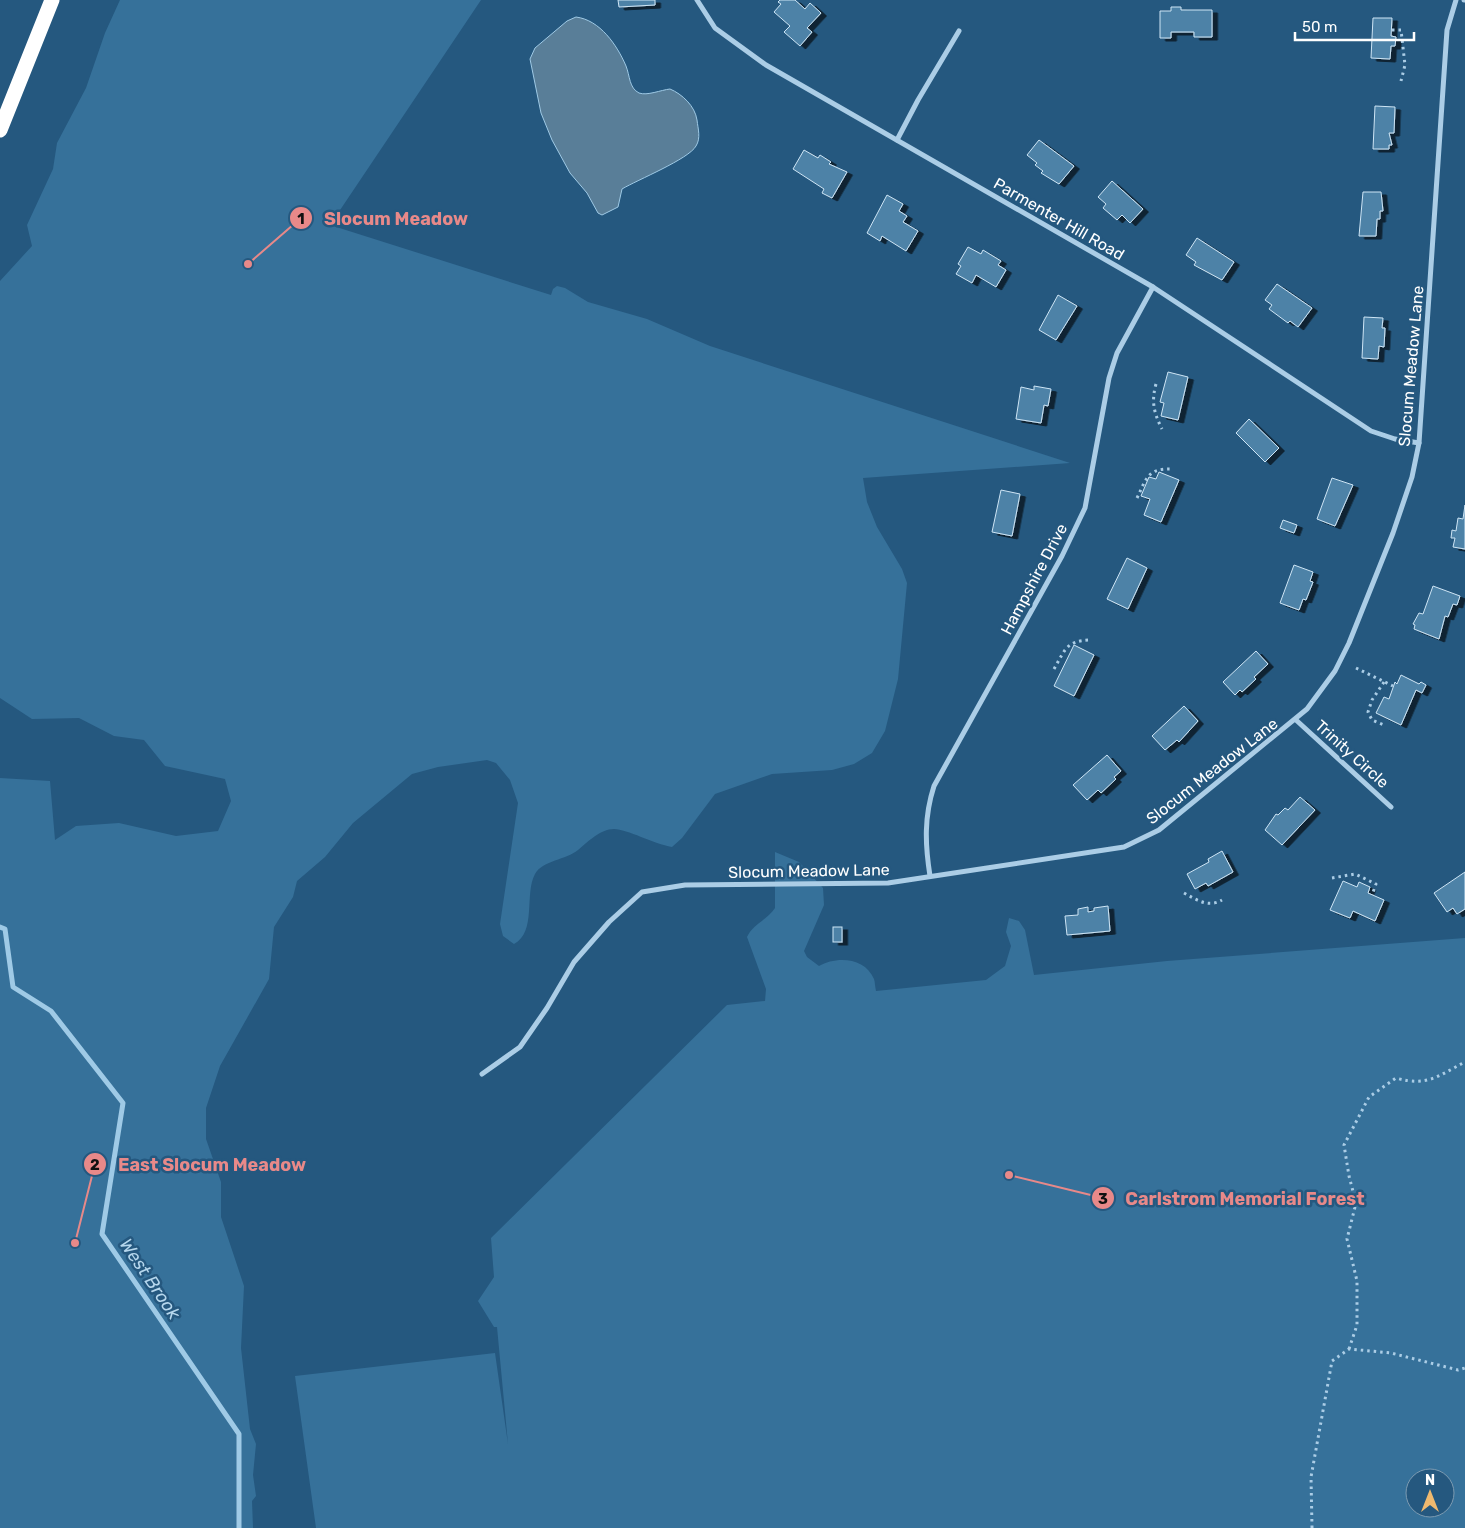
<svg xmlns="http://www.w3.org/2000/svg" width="1465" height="1528" viewBox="0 0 1465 1528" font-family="Rubik,sans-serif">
  <defs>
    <filter id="shadow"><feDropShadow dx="5.5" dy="3" stdDeviation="0" flood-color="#0009"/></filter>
  </defs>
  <rect width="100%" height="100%" fill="#25587f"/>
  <!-- green -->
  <g fill="#36719a" fill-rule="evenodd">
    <path d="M 120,0 L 481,0 L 330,225 L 551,295 L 553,289 L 557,286 L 565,288 L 588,302 L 647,319 L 710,346 L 1070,463 L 863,478 L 867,502 L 877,527 L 902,569 L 907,583 L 898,679 L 885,731 L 872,753 L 854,764 L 832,770 L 772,774 L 715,794 L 682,838 L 672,847 C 654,844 627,829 614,829 C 600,829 588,842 578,850 C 566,860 543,860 535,874 C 524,894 537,932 514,944 L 503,936 L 500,924 L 518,803 L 510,780 L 496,763 L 487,760 L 438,767 L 412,774 L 353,823 L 325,857 L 297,881 L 293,897 L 274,927 L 269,979 L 220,1066 L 206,1108 L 206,1139 L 221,1182 L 221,1217 L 244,1286 L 241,1348 L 250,1429 L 256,1444 L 253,1475 L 256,1496 L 252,1501 L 253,1528 L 0,1528 L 0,778 L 50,781 L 55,840 L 76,826 L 119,823 L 176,836 L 218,831 L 231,801 L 225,779 L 165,766 L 144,740 L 114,736 L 79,718 L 32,719 L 0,698 L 0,281 L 32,246 L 27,225 L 53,169 L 57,143 L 86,88 L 105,33 Z"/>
    <path d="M 775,852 L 799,862 L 823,888 L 824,905 L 804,951 L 807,957 L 819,966 C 836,956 865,957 874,979 C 875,982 875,987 876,991 L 986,980 L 1005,966 L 1011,946 L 1006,932 L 1009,918 L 1019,921 L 1025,930 L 1034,975 L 1167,961 L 1465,938 L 1465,1528 L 316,1528 L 295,1376 L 495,1353 L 508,1444 L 497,1327 L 494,1327 L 478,1301 L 494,1277 L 491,1238 L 727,1005 L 765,1001 L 766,989 L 747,937 C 753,924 767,920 775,908 ZM 1415,1478 L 1445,1478 L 1445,1508 L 1415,1508 Z"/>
  </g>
  <!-- water -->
  <path fill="#597e98" stroke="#9fcae6" d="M 576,17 C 600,20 617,45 626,66 C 630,76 629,88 639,93 C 647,96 661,90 670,89 C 682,94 695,106 697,120 C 698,129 701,138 696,146 C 689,159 637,180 622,189 L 618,207 L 602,215 L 598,213 L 587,193 L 570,173 L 552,140 L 541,113 L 530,59 L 535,48 L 567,21 Z"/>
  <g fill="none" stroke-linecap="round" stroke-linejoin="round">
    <!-- stream -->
    <polyline stroke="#9fcae6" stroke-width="5" points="0,927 5,929 13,987 51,1011 123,1103 102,1234 239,1434 239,1528"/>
  </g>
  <!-- building -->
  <g fill="#4d82a7" stroke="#cee5f5" filter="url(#shadow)">
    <polygon points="618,0 655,0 655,5 619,7"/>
    <polygon points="780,0 795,0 805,9 810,3 821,13 807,28 812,32 800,46 784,32 790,26 774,12 781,4 778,2"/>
    <polygon points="1171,7 1181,7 1181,10 1212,10 1212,37 1194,37 1194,32 1171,32 1171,38 1160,38 1160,11 1171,11"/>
    <polygon points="1373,18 1392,18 1391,36 1396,37 1395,46 1391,46 1390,59 1371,58"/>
    <polygon points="1375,106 1395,107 1394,133 1389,133 1392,145 1389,145 1389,149 1373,149"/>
    <polygon points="1039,140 1074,166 1059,184 1041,173 1043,171 1035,165 1037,163 1027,155"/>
    <polygon points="804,150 818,158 820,155 831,162 829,164 847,172 832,198 822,193 824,189 793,169"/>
    <polygon points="1112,181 1143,209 1130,223 1122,215 1117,220 1103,208 1106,204 1098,197"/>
    <polygon points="1363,192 1381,192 1383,211 1380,211 1380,219 1377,219 1376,236 1359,236"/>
    <polygon points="887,195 903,204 899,211 907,216 903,222 918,231 906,251 882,236 880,241 867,233"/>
    <polygon points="1197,238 1234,262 1222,280 1194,265 1196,262 1186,255"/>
    <polygon points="968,247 981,254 983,250 1001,261 998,265 1006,270 996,287 976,275 972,283 956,274 961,266 958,264"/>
    <polygon points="1277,284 1312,308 1298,327 1290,321 1288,323 1269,309 1272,305 1265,300"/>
    <polygon points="1058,295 1077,306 1056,340 1039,330"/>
    <polygon points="1364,317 1383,318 1382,328 1385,328 1384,347 1379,346 1378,359 1362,358"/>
    <polygon points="1168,372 1188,377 1178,420 1161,416 1164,403 1160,402"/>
    <polygon points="1034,386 1051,389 1048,406 1044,405 1041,423 1016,419 1021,387 1034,390"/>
    <polygon points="1249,419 1279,448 1265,462 1236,433"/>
    <polygon points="1159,472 1179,480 1161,522 1144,515 1150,499 1141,496 1149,477 1156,479"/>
    <polygon points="1332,478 1353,485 1335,526 1317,519"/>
    <polygon points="1001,490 1020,494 1012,536 992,532"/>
    <polygon points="1465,505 1465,549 1453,547 1455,538 1451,538 1452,530 1456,531 1458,518 1463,519"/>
    <polygon points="1283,520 1297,525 1294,533 1280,528"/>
    <polygon points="1127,558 1147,568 1128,609 1107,599"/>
    <polygon points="1294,565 1313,572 1310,581 1313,582 1306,600 1303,599 1299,610 1280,603"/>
    <polygon points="1433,586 1460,596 1457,605 1453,604 1448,617 1445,616 1439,639 1414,629 1415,625 1413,624 1419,613 1423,614"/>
    <polygon points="1074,645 1094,655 1074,696 1054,686"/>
    <polygon points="1256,651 1268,664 1254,677 1256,679 1242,692 1240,690 1235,695 1223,682"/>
    <polygon points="1401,675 1419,684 1421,682 1426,685 1422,693 1416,690 1401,725 1376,713 1384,697 1389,699 1395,682 1397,684"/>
    <polygon points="1184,706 1198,721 1179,742 1177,740 1165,750 1152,736"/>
    <polygon points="1107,755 1121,771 1114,777 1116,779 1101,793 1098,790 1087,800 1073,785"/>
    <polygon points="1300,797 1315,810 1282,845 1265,830 1276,814 1278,815 1285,808 1288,810"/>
    <polygon points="1222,851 1233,872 1208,886 1206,883 1195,889 1187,874 1209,862 1208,859"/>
    <polygon points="1465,872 1465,909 1457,914 1453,908 1447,912 1434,893"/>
    <polygon points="1343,881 1357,887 1359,882 1370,887 1368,893 1384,900 1375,921 1353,911 1350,918 1330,910"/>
    <polygon points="1108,906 1110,931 1067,935 1065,916 1078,915 1078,909 1088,907 1088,912 1094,911 1094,908"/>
    <rect x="833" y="927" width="9" height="15"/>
  </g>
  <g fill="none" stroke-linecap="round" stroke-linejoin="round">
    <!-- path -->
    <g stroke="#abcde6" stroke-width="3" stroke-dasharray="2.5 4" stroke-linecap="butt">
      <polyline points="1392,30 1401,30 1405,65 1401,81"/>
      <path d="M 1156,384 C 1151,402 1154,413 1162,429"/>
      <path d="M 1137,498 C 1147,477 1148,468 1173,469"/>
      <polyline points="1356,668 1393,686"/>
      <path d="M 1054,669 C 1065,650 1066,641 1089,640"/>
      <polyline points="1384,682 1372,700 1368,712 1372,720 1384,725"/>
      <polyline points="1332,878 1355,874 1376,884 1372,895"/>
      <path d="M 1184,893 C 1197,900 1208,908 1222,900"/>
      <path d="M 1349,1349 L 1357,1325 L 1357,1281 L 1347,1239 L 1356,1203 L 1349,1176 L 1344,1145 L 1369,1097 L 1396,1078 C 1427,1087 1438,1076 1465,1062"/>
      <polyline points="1312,1528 1311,1477 1332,1361 1349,1349 1391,1353 1458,1370 1465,1368"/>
    </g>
    <!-- minor -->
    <g stroke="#abcde6" stroke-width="5">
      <polyline points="697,0 715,28 766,65 1153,287 1371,431 1395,439 1419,443"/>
      <polyline points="1464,0 1465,0"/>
      <polyline points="897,140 918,100 959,31"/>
      <polyline points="1296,720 1391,807"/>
      <path d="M 930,876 C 925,844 924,817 934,786 L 1062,556 L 1085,508 L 1109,378 L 1117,353 L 1153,287"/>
      <polyline points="482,1074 520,1047 547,1008 574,962 609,922 642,892 685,885 888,883 1124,847 1159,830 1307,709 1335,671 1349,643 1393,533 1412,477 1419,443 1447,30 1456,0"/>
    </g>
    <!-- motorway -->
    <polyline stroke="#fff" stroke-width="15" points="0,130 52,0"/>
  </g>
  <g text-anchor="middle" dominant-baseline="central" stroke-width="5" stroke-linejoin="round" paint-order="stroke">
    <!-- street labels -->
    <g font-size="16" fill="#fff" stroke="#25587f">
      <text transform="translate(1059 219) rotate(30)">Parmenter Hill Road</text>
      <text transform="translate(1411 366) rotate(-85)">Slocum Meadow Lane</text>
      <text transform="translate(1034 579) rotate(-62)">Hampshire Drive</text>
      <text transform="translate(1352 754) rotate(42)">Trinity Circle</text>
      <text transform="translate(1212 771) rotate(-38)">Slocum Meadow Lane</text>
      <text transform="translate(809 871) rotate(-1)">Slocum Meadow Lane</text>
    </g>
    <!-- water labels -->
    <g font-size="18" font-style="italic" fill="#b6d7ed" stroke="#25587f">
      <text transform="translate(150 1279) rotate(56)">West Brook</text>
    </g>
  </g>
  <!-- callouts -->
  <path fill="none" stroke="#e88989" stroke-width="2" d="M248 264L301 218M75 1243L95 1164M1009 1175L1103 1198"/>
  <g fill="#e88989" stroke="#25587f" stroke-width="2">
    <circle cx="248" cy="264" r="5"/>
    <circle cx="75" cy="1243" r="5"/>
    <circle cx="1009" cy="1175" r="5"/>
    <circle cx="301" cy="218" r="12"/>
    <circle cx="95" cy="1164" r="12"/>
    <circle cx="1103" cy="1198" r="12"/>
  </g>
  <g font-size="15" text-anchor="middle" font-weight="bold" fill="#111">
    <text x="301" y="224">1</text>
    <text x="95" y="1170">2</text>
    <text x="1103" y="1204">3</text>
  </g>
  <g font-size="18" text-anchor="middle" font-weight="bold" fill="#e88989" stroke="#25587f" stroke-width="5" stroke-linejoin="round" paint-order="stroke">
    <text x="396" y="225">Slocum Meadow</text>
    <text x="212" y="1171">East Slocum Meadow</text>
    <text x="1245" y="1205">Carlstrom Memorial Forest</text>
  </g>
  <!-- north arrow -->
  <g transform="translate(1430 1493)"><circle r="24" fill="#25587f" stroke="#7c9bb2"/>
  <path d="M0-4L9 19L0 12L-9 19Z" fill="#efb96f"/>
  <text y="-8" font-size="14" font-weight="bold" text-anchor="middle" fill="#ffffff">N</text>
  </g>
  <!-- scale -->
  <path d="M1295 32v8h119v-8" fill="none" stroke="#ffffff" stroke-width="2.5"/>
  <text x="1302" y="32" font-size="15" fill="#ffffff" stroke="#25587f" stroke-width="4" paint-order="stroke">50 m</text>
</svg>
